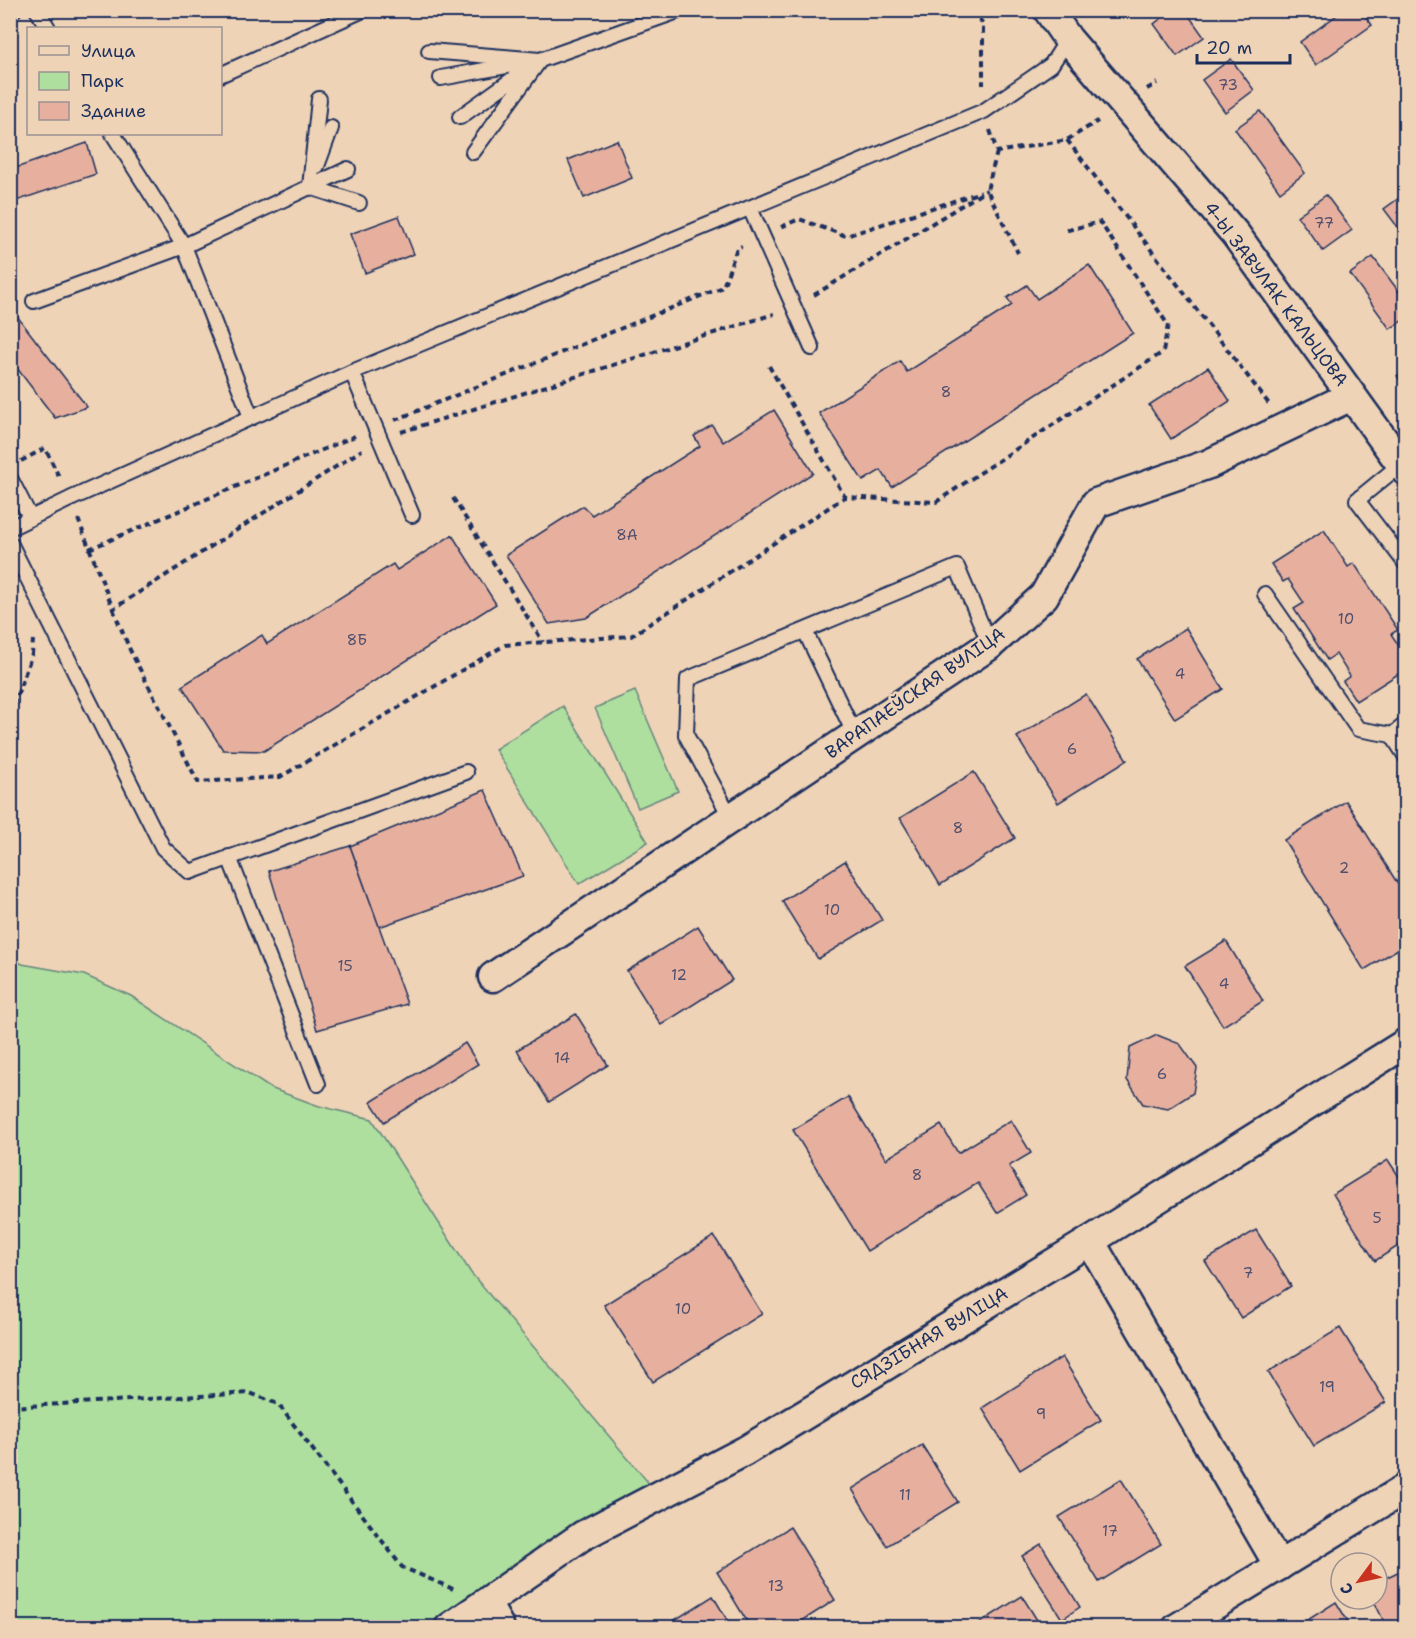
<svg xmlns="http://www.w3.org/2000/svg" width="1416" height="1638" viewBox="0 0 1416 1638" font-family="'Shantell Sans',sans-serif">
  <rect width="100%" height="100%" fill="#efd3b6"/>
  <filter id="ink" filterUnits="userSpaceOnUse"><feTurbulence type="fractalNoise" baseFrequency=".0167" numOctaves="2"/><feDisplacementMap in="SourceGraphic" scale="12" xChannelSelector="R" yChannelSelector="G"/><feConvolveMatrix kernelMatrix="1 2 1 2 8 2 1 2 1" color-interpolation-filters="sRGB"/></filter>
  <g filter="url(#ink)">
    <!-- green -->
    <g fill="#afdf9e" stroke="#65877e" stroke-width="1.5">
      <polygon points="635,691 678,791 638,808 595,708"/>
      <polygon points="563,706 648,842 579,884 495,749"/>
      <polygon points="11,957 22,964 84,975 131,996 270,1088 319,1106 372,1119 471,1273 658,1494 448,1627 11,1628"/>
    </g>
    <!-- building -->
    <g fill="#e7b09e" stroke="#1b2f5e" stroke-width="1.5">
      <polygon points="1172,10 1185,10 1204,37 1177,56 1154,24"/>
      <polygon points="1344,10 1361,10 1372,25 1316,65 1300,42"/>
      <polygon points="1231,59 1254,90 1225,112 1202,80"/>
      <polygon points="1260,111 1305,173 1280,192 1235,129"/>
      <polygon points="617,140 632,178 584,198 568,160"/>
      <polygon points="87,143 96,174 10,203 10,170"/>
      <polygon points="1406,193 1406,238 1384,209"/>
      <polygon points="1326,195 1352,230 1323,251 1297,216"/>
      <polygon points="399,216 414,254 365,273 350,234"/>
      <polygon points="1373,257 1406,301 1406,318 1390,329 1350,274"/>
      <polygon points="1089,265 1133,333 892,487 881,470 863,481 819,413 900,361 907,372 1012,305 1007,298 1027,285 1037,299"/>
      <polygon points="10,307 87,407 55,418 10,359"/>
      <polygon points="1208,367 1230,401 1171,439 1149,405"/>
      <polygon points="1406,370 1406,387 1397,376"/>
      <polygon points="774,410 813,473 586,618 549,624 506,555 583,506 592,515 700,446 694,436 712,425 723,442"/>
      <polygon points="1324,530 1348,567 1354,563 1398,630 1391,634 1406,656 1406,669 1356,701 1343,681 1350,676 1336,654 1327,660 1294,609 1304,603 1288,579 1283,582 1271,564"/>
      <polygon points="452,535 496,604 264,751 223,750 182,686 262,635 267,644 393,564 397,570"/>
      <polygon points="1186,628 1223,689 1175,719 1137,659"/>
      <polygon points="1086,694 1127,760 1058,803 1017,737"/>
      <polygon points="974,772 1015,838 940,885 900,818"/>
      <polygon points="485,790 523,876 379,927 350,846"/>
      <polygon points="1346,801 1406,897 1406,944 1364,970 1284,840"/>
      <polygon points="350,846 407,1004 317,1030 269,871"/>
      <polygon points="845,861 882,920 818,959 782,901"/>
      <polygon points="698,926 732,980 661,1025 627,971"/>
      <polygon points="1226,941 1263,1001 1223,1026 1185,966"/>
      <polygon points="576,1014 608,1065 549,1102 517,1050"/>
      <polygon points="1157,1035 1180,1044 1197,1068 1193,1093 1168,1109 1143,1104 1127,1080 1130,1048"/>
      <polygon points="465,1043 478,1064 384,1122 371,1102"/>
      <polygon points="848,1097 886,1159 941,1125 958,1153 1011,1120 1031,1153 1009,1166 1026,1195 997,1213 978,1183 867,1251 793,1130"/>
      <polygon points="1388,1160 1406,1187 1406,1241 1375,1261 1333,1194"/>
      <polygon points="1256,1230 1291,1286 1241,1318 1205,1261"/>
      <polygon points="714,1236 762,1314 653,1382 604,1305"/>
      <polygon points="1340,1328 1386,1402 1314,1446 1268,1372"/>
      <polygon points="1062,1357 1101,1420 1020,1470 982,1408"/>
      <polygon points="922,1445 958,1502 887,1546 852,1489"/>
      <polygon points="1121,1479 1161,1544 1099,1582 1059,1517"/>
      <polygon points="790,1527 835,1600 791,1628 751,1628 717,1572"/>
      <polygon points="1041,1544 1080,1607 1062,1619 1022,1556"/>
      <polygon points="1406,1568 1406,1628 1387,1628 1373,1599 1377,1599 1377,1582"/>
      <polygon points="713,1596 732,1628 662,1628"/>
      <polygon points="1022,1596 1042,1628 980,1628 978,1624"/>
      <polygon points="1336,1602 1352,1628 1295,1628"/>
    </g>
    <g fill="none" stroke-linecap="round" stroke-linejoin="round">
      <defs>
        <g id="lane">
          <polyline points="37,10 48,28"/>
          <polyline points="10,12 14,10"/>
          <polyline points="429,51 540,60 473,152"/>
          <polyline points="220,75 363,10"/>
          <polyline points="441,78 540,60 681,10"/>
          <polyline points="319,99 310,187 359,203"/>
          <polyline points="460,117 531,66"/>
          <polyline points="113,134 184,246 251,417"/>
          <polyline points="317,166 331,128"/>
          <polyline points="750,208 812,348"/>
          <polyline points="34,301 184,246 348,169"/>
          <polyline points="352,372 412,515"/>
          <polyline points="1401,464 1357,500 1406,564"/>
          <polyline points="10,478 30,517"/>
          <polyline points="10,528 70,499 352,372 984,111 1051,65 1068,39"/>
          <polyline points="10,543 163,848 190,872 466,772"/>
          <polyline points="1265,594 1358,729 1392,735 1406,724"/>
          <polyline points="805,631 855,735"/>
          <polyline points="1392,735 1406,757"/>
          <polyline points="731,818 686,735 688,679 957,567 990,645"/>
          <polyline points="229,857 318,1084"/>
        </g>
        <g id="street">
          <polyline points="1048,10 1068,39 1236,235 1406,471"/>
          <polyline points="493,977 990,645 1044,596 1096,503 1209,464 1351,396"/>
          <polyline points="1090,1241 1279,1566"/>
          <polyline points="486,1603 500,1628"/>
          <polyline points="449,1628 582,1536 745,1451 1090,1241 1406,1043"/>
          <polyline points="1177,1628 1406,1488"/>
        </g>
      </defs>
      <!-- lane casing -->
      <use href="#lane" stroke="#1b2f5e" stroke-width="18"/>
      <!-- street casing -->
      <use href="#street" stroke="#1b2f5e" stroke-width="33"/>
      <!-- path -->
      <g stroke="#1b2f5e" stroke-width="4" stroke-dasharray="6 4.5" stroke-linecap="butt">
        <polyline points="973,10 983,24 983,85"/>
        <polyline points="1147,89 1157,83"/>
        <polyline points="990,130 997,152 1067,140 1098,121"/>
        <polyline points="1067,140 1269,404"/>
        <polyline points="997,152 987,190 1018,253"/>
        <polyline points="781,227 799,219 846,236 981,192"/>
        <polyline points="814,295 987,190"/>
        <polyline points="769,366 845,497"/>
        <polyline points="395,420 723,287 737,248 742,246"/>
        <polyline points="401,432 774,314"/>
        <polyline points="21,461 45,448 60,479"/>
        <polyline points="453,498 543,642"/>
        <polyline points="78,519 113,609 362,450"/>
        <polyline points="89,549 355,436"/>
        <polyline points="113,609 130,650 198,782 280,777 505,645 631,636 845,497 936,502 1163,352 1168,325 1100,222 1064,231"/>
        <polyline points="10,715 32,654 33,640"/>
        <polyline points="10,1407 250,1393 278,1404 402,1567 453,1589"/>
      </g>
      <!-- lane -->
      <use href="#lane" stroke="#efd3b6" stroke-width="14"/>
      <!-- street -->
      <use href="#street" stroke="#efd3b6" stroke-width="28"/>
    </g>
  </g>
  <g text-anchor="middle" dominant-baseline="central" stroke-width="5" stroke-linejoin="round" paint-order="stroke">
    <!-- number labels -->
    <g font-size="15" fill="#4e4f6e">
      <text x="1228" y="85">73</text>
      <text x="1324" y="223">77</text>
      <text x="946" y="392">8</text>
      <text x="627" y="535">8А</text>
      <text x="1346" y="619">10</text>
      <text x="357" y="640">8Б</text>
      <text x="1180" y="674">4</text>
      <text x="1072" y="749">6</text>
      <text x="958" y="828">8</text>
      <text x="1344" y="868">2</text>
      <text x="832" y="910">10</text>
      <text x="345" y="966">15</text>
      <text x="679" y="975">12</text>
      <text x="1224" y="984">4</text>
      <text x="562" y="1058">14</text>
      <text x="1162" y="1074">6</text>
      <text x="917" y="1175">8</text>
      <text x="1377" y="1218">5</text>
      <text x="1248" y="1273">7</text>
      <text x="683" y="1309">10</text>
      <text x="1327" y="1387">19</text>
      <text x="1041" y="1414">9</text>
      <text x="905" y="1495">11</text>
      <text x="1110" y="1531">17</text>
      <text x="776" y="1586">13</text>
    </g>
    <!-- street labels -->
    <g font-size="18" fill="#1b2f5e" stroke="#efd3b6">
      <text transform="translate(1276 294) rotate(53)">4-Ы ЗАВУЛАК КАЛЬЦОВА</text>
      <text transform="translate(915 693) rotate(-35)">ВАРАПАЕЎСКАЯ ВУЛІЦА</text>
      <text transform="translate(929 1338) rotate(-31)">СЯДЗІБНАЯ ВУЛІЦА</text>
    </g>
  </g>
  <!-- margin -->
  <rect width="1416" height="1638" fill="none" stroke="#efd3b6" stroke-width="36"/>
  <rect x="18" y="18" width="1380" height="1602" fill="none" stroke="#1b2f5e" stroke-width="2" filter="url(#ink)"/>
  <!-- legend -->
  <rect x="27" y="27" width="195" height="108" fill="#efd3b6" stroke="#9a9193" stroke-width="1.5"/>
  <rect x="39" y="46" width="30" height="9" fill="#efd3b6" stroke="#9a9193" stroke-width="1.5"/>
  <text x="81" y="57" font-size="18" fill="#1b2f5e">Улица</text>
  <rect x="39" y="72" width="30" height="18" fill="#afdf9e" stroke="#9a9193" stroke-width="1.5"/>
  <text x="81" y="87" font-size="18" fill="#1b2f5e">Парк</text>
  <rect x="39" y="102" width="30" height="18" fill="#e7b09e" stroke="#9a9193" stroke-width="1.5"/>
  <text x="81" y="117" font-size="18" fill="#1b2f5e">Здание</text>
  <!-- north arrow -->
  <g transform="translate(1359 1581) rotate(237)"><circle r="28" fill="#efd3b6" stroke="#9a9193" stroke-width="1.5"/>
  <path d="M0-4.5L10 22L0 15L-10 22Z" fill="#c8321e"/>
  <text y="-9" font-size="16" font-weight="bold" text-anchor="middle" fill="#1b2f5e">С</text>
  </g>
  <!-- scale -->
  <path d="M1197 54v9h93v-9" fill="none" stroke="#1b2f5e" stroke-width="3"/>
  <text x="1206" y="54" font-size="18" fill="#1b2f5e" stroke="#efd3b6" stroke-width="4.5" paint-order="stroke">20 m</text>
</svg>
